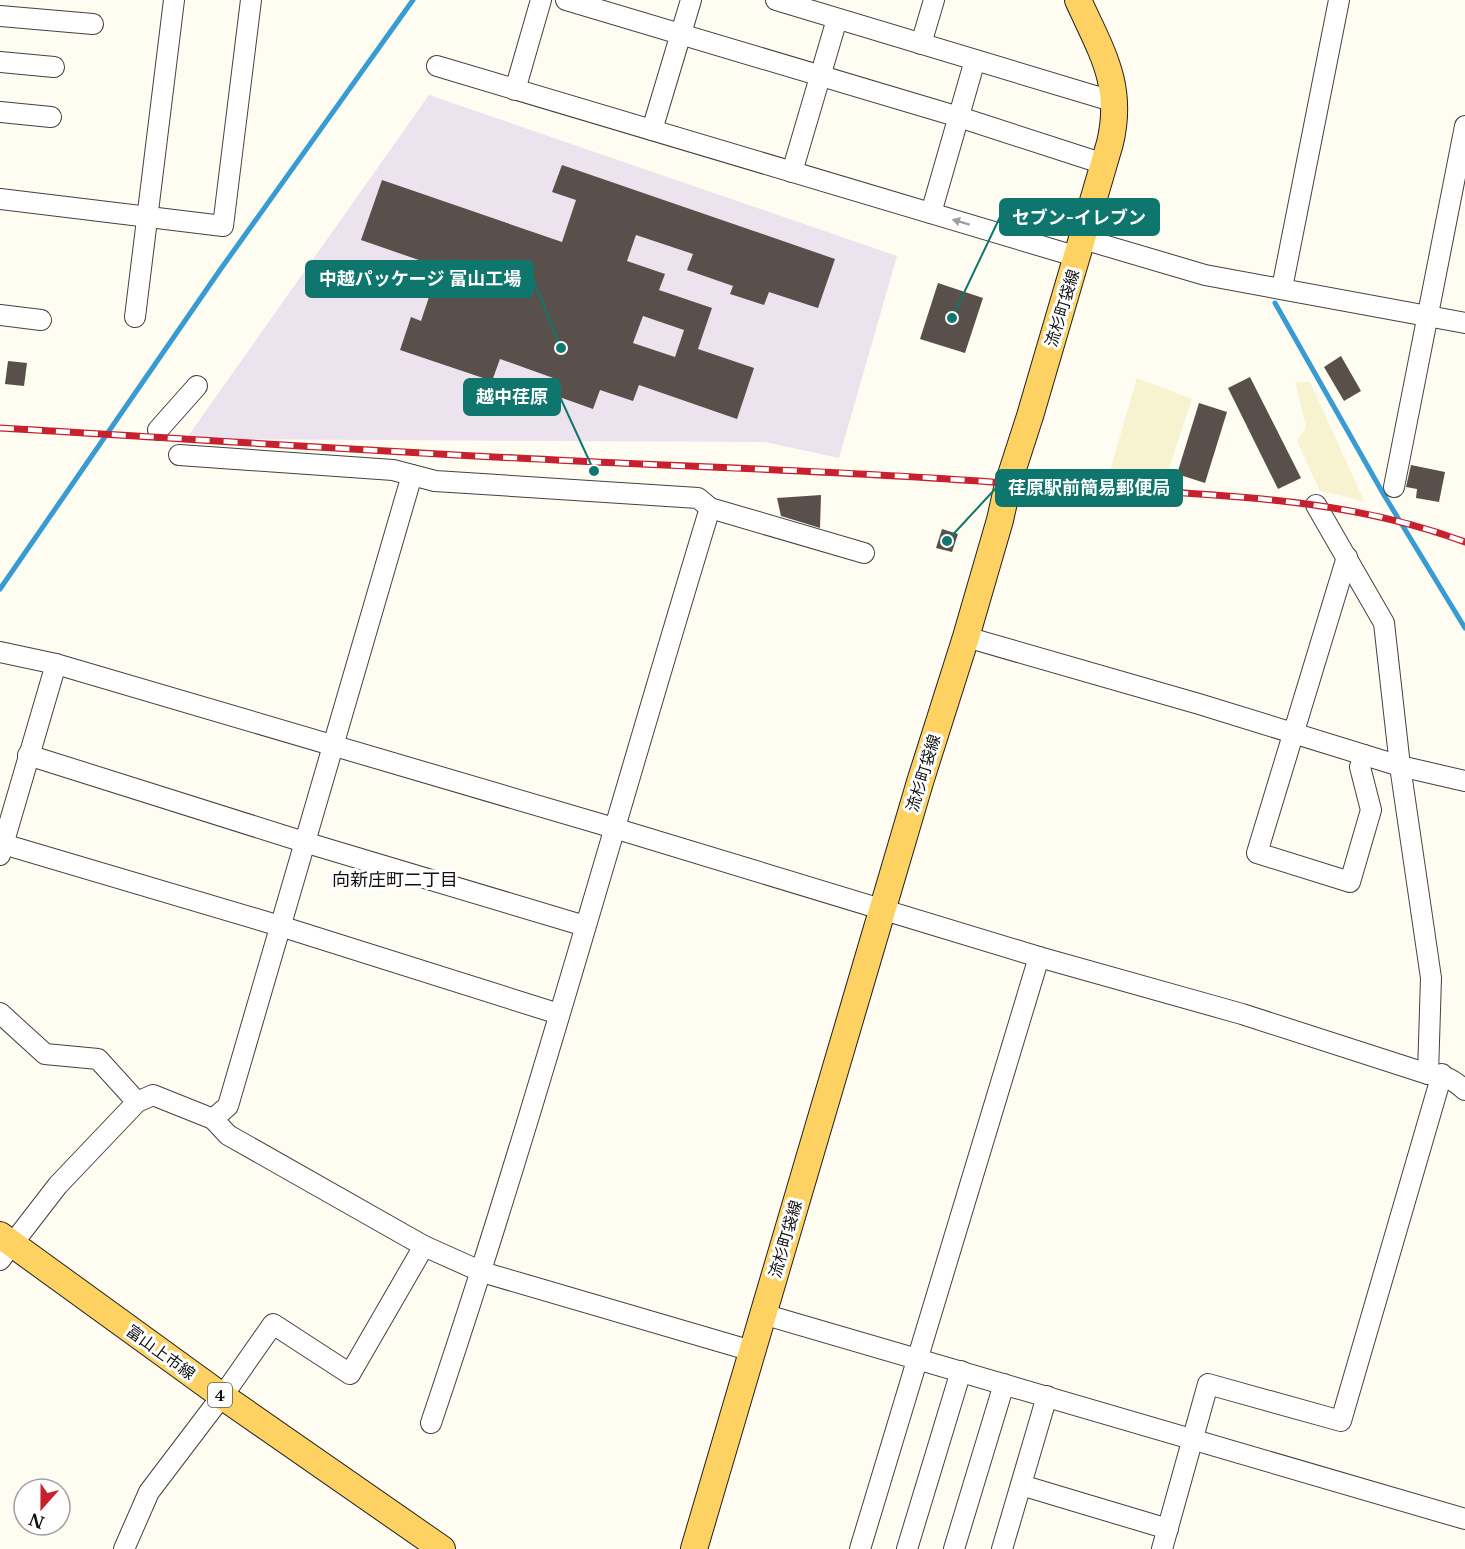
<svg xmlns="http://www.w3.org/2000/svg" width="1465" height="1549" viewBox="0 0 1465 1549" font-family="'Libre Baskerville','Noto Sans JP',serif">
  <rect width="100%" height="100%" fill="#fffcf1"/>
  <!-- industrial -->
  <polygon fill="#ece3ee" points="429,95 897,256 839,458 765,442 186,439"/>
  <!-- farmland -->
  <g fill="#f7f2d0">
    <polygon points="1137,378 1192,399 1165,479 1109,474"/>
    <polygon points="1295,382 1310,382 1364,501 1320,491 1297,441 1306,427"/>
  </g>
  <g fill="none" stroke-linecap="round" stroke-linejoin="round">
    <!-- stream -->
    <g stroke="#379bd4" stroke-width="5">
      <polyline points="1275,303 1384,495 1465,628"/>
      <polyline points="0,589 220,270 413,0"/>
    </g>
  </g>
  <!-- building -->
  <g fill="#59504b" fill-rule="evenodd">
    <path d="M 562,165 L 835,259 L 818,308 L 769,292 L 764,305 L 730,294 L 733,286 L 687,270 L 693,254 L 636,235 L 627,261 L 665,274 L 659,290 L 712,308 L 698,349 L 754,368 L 737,419 L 639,385 L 633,401 L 600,390 L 593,409 L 551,394 L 556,379 L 500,359 L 492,381 L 400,350 L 411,317 L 421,321 L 439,267 L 361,240 L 382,180 L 562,242 L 576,200 L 552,192 ZM 643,316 L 684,330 L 675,357 L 633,343 Z"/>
    <polygon points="938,283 983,298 965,353 920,339"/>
    <polygon points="1341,356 1361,391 1344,401 1324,367"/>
    <polygon points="8,361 27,363 24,386 5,384"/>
    <polygon points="1250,377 1301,478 1278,489 1228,388"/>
    <polygon points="1199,403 1227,412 1205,483 1177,474"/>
    <polygon points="1411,465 1445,472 1439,502 1416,498 1417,489 1406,487"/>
    <polygon points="821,495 820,528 781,516 777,498"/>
    <polygon points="942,529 958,534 952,552 936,548"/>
  </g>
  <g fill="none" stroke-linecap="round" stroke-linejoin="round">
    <defs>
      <g id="minor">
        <polyline points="566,0 959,117 1104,164"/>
        <polyline points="776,0 1115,102"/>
        <polyline points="0,16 93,24"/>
        <polyline points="921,44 934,0"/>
        <polyline points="0,62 54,67"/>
        <polyline points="437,66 1078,257"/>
        <polyline points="515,90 541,0"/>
        <polyline points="0,112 51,117"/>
        <polyline points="652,130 691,0"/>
        <polyline points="792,172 837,19"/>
        <polyline points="0,199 223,226 251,0"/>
        <polyline points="931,213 975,60"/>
        <polyline points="1083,239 1205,275 1465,323"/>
        <polyline points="1282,288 1339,0"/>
        <polyline points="0,315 41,320"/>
        <polyline points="135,317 174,0"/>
        <polyline points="158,430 197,386"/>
        <polyline points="179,455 393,470 435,481 698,498 710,508 864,553"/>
        <polyline points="1394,487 1465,126"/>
        <polyline points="1316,505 1384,623 1400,766 1431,978 1428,1074"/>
        <polyline points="1347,557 1257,853 1350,882 1371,810 1360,767 1364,755"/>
        <polyline points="966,637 1199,704 1400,766 1465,781"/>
        <path d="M 0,652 L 56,664 L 614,828 L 1039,957 L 1242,1014 L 1428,1074 C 1445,1075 1452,1079 1465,1090"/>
        <polyline points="28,755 304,842 585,926"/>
        <polyline points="3,844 280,926 559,1014"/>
        <polyline points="0,855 56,664"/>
        <polyline points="0,1013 45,1054 98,1059 137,1102"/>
        <polyline points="213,1119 228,1106 412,475"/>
        <polyline points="0,1260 58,1185 137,1102 153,1095 213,1119 228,1135 424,1246 482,1272 752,1351"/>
        <polyline points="763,1314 1465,1519"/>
        <path d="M 431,1423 C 533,1121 617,813 710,508"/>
        <polyline points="1021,1485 1168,1529"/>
        <polyline points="124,1549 149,1492 231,1384 273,1324 350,1374 424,1246"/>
        <polyline points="860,1549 1039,957"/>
        <polyline points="907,1549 961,1371"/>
        <polyline points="954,1549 1004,1384"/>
        <polyline points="1002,1549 1047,1396"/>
        <polyline points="1162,1549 1208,1384 1341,1421 1442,1074"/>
      </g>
      <g id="major">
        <polyline points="0,1235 222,1396 442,1549"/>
        <path d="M 694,1549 L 920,782 L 966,637 L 1000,520 L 1008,484 L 1030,416 L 1110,143 C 1124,85 1101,51 1078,0"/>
      </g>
    </defs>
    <!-- minor casing -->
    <use href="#minor" stroke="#424242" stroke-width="22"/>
    <!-- major casing -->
    <use href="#major" stroke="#202020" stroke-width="28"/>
    <!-- minor -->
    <use href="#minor" stroke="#fff" stroke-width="20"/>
    <!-- major -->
    <use href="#major" stroke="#fed262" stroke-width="26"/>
    <defs>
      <path id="rail" d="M 0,428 C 192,439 384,452 576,461 C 719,468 862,472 1005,483 C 1159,496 1318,487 1465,542"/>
    </defs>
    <!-- rail casing -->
    <use href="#rail" stroke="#c7202e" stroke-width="7"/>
    <!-- rail -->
    <use href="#rail" stroke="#fff" stroke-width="4.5" stroke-dasharray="14" stroke-linecap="butt"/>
  </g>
  <!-- one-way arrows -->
  <defs><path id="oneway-solid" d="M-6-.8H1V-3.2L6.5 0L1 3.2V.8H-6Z" transform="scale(1.5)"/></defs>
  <use fill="#9f9f9f" href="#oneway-solid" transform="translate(961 222) rotate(-163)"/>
  <g text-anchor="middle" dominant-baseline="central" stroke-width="6" stroke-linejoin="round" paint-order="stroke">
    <!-- shield labels -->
    <rect fill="#fff" stroke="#575757" stroke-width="1.5" x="208" y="1383" width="24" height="24" rx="4.5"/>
    <g font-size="15" font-weight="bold" fill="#0f0f0f">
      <text x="220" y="1395">4</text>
    </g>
    <!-- street labels -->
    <g font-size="16" fill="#0f0f0f" stroke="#fff">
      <text transform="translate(1062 308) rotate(-73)">流杉町袋線</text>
      <text transform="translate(923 773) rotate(-73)">流杉町袋線</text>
      <text transform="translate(785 1239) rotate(-74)">流杉町袋線</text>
      <text transform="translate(161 1352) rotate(36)">富山上市線</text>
    </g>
    <!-- neighbourhood labels -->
    <g font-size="18" fill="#0f0f0f" stroke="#fff">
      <text x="395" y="880">向新庄町二丁目</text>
    </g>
  </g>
  <!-- callouts -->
  <path fill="none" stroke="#0f766e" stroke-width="2" d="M952 318L1000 217M561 348L533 279M594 471L560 397M947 541L996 488"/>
  <g fill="#0f766e" stroke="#fff" stroke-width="2">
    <circle cx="952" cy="318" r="6"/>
    <circle cx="561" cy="348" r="6"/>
    <circle cx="594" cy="471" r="6"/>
    <circle cx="947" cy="541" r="6"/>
  </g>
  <g fill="#0f766e" stroke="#0f766e" stroke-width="2">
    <rect x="1000" y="199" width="159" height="36" rx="6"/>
    <rect x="306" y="261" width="227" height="36" rx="6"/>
    <rect x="464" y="379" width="96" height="36" rx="6"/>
    <rect x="996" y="470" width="186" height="36" rx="6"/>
  </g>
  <g font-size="18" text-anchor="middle" font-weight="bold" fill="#fff">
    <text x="1079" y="224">セブン-イレブン</text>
    <text x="420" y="285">中越パッケージ 富山工場</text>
    <text x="512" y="403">越中荏原</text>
    <text x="1089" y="494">荏原駅前簡易郵便局</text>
  </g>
  <!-- north arrow -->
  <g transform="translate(42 1507) rotate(201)"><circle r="28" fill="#ffffff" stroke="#9f9f9f" stroke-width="1.5"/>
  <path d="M0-4.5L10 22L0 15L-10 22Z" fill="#c7202e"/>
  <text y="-9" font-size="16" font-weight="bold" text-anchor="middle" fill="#0f0f0f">N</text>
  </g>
</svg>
